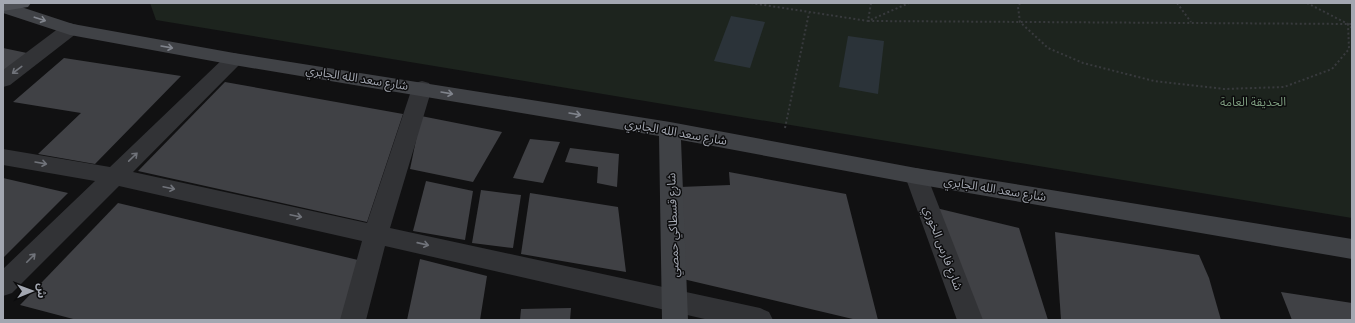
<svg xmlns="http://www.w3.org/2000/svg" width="1355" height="323" viewBox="0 0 1355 323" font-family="'Fira Sans Condensed','Noto Sans Arabic',sans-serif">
  <rect width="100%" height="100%" fill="#111112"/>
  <!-- green -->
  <polygon fill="#1d241e" points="150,3 1352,3 1352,218 156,20"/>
  <!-- water -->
  <g fill="#2b3339">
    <polygon points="731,16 765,22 750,68 714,61"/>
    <polygon points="848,36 884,41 878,94 839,87"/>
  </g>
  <!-- building -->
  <g fill="#404145">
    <polygon points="3,48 27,53 3,71"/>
    <polygon points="64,58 181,76 95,164 38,154 81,113 13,102"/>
    <polygon points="225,82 403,114 367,222 138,171"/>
    <polygon points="421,116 502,132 473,182 410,169"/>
    <polygon points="530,139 560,142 543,183 513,178"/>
    <polygon points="570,148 619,154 617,187 597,183 598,167 565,162"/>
    <polygon points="729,172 846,194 878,320 857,320 683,279 680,187 730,185"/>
    <polygon points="3,178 68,193 3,258"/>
    <polygon points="426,181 473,191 465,240 413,231"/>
    <polygon points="481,190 521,195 513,248 472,243"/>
    <polygon points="530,193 618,207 626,272 521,254"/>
    <polygon points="118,203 358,260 341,320 77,320 20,305"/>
    <polygon points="932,207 1019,228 1048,320 982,320"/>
    <polygon points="1055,232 1199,255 1209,278 1221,320 1061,320"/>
    <polygon points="420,259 487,276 480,320 407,320"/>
    <polygon points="1281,292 1352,303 1352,320 1292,320"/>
    <polygon points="571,308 570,320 520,320 521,309"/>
  </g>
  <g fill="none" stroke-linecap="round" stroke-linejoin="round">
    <!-- path -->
    <g stroke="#383a3d" stroke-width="2" stroke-dasharray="2 2.5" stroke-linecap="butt">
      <polyline points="751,3 868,21 909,3"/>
      <polyline points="871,3 868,21 1352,24"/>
      <polyline points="1020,3 1018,7 1020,22 1048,48 1083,63 1154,81 1224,89 1284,87 1332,69 1349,49 1348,24"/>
      <polyline points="1177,3 1191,22"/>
      <polyline points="1307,3 1348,24 1352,28"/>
      <polyline points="785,128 809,13"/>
    </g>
    <!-- minor -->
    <g fill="#323336" fill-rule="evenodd">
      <polygon points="70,23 77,25 79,29 77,33 10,85 3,87 3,70 63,25"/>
      <polygon points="234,53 241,55 244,59 241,63 133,172 367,223 412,88 415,83 422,81 429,83 432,88 390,228 760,308 769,312 773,320 709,320 385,246 366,320 340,320 362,241 119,186 12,293 3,296 3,269 95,181 3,165 3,149 110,167 227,55"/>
      <polygon points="916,168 924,170 927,176 983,320 957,320 905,176 908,170"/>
    </g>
    <!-- secondary -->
    <polygon fill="#404246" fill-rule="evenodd" points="3,3 9,3 73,24 234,53 670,122 916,168 1352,239 1352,259 916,184 681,140 688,320 662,320 659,136 234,65 70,35 3,13"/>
    <!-- primary -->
    <polygon fill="#4e5055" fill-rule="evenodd" points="3,3 31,3 28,7 3,11"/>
  </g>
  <!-- one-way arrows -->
  <defs><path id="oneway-shaft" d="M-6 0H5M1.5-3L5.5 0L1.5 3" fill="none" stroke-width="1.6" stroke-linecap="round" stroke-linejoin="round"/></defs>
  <g stroke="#80848c">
    <use href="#oneway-shaft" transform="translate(40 19) rotate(18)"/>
    <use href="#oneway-shaft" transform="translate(167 47) rotate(10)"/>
    <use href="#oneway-shaft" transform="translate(447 93) rotate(10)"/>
    <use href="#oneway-shaft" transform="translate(575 114) rotate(10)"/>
  </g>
  <g stroke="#70737a">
    <use href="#oneway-shaft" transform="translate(17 70) rotate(143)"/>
    <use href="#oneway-shaft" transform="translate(133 157) rotate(-44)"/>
    <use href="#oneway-shaft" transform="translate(41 163) rotate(10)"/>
    <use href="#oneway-shaft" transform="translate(169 188) rotate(12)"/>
    <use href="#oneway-shaft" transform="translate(296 216) rotate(12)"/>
    <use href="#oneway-shaft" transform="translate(423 244) rotate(13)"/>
    <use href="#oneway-shaft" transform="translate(31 258) rotate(-45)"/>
  </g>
  <g text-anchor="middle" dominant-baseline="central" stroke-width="3" stroke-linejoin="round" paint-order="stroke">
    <!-- street labels -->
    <g font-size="12" fill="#a3a7b1" stroke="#0c0c0d">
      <text transform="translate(357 78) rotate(9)">شارع سعد الله الجابري</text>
      <text transform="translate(676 132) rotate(10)">شارع سعد الله الجابري</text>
      <text transform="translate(995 189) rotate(9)">شارع سعد الله الجابري</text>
      <text transform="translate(673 225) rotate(-92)">شارع قسطاكي حمصي</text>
      <text transform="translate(943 248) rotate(69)">شارع فارس الخوري</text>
    </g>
    <!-- park labels -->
    <g font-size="12" fill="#7c9b7e" stroke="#0c0c0d">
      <text x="1253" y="102">الحديقة العامة</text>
    </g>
  </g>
  <!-- border -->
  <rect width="1355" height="323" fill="none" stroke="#a3a7b1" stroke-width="8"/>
  <!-- north arrow -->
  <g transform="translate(32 291) rotate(89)" stroke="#0c0c0d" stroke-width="3" paint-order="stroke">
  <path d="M0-3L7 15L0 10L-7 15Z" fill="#a3a7b1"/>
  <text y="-6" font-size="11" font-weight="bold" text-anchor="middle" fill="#a3a7b1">ش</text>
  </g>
</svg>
